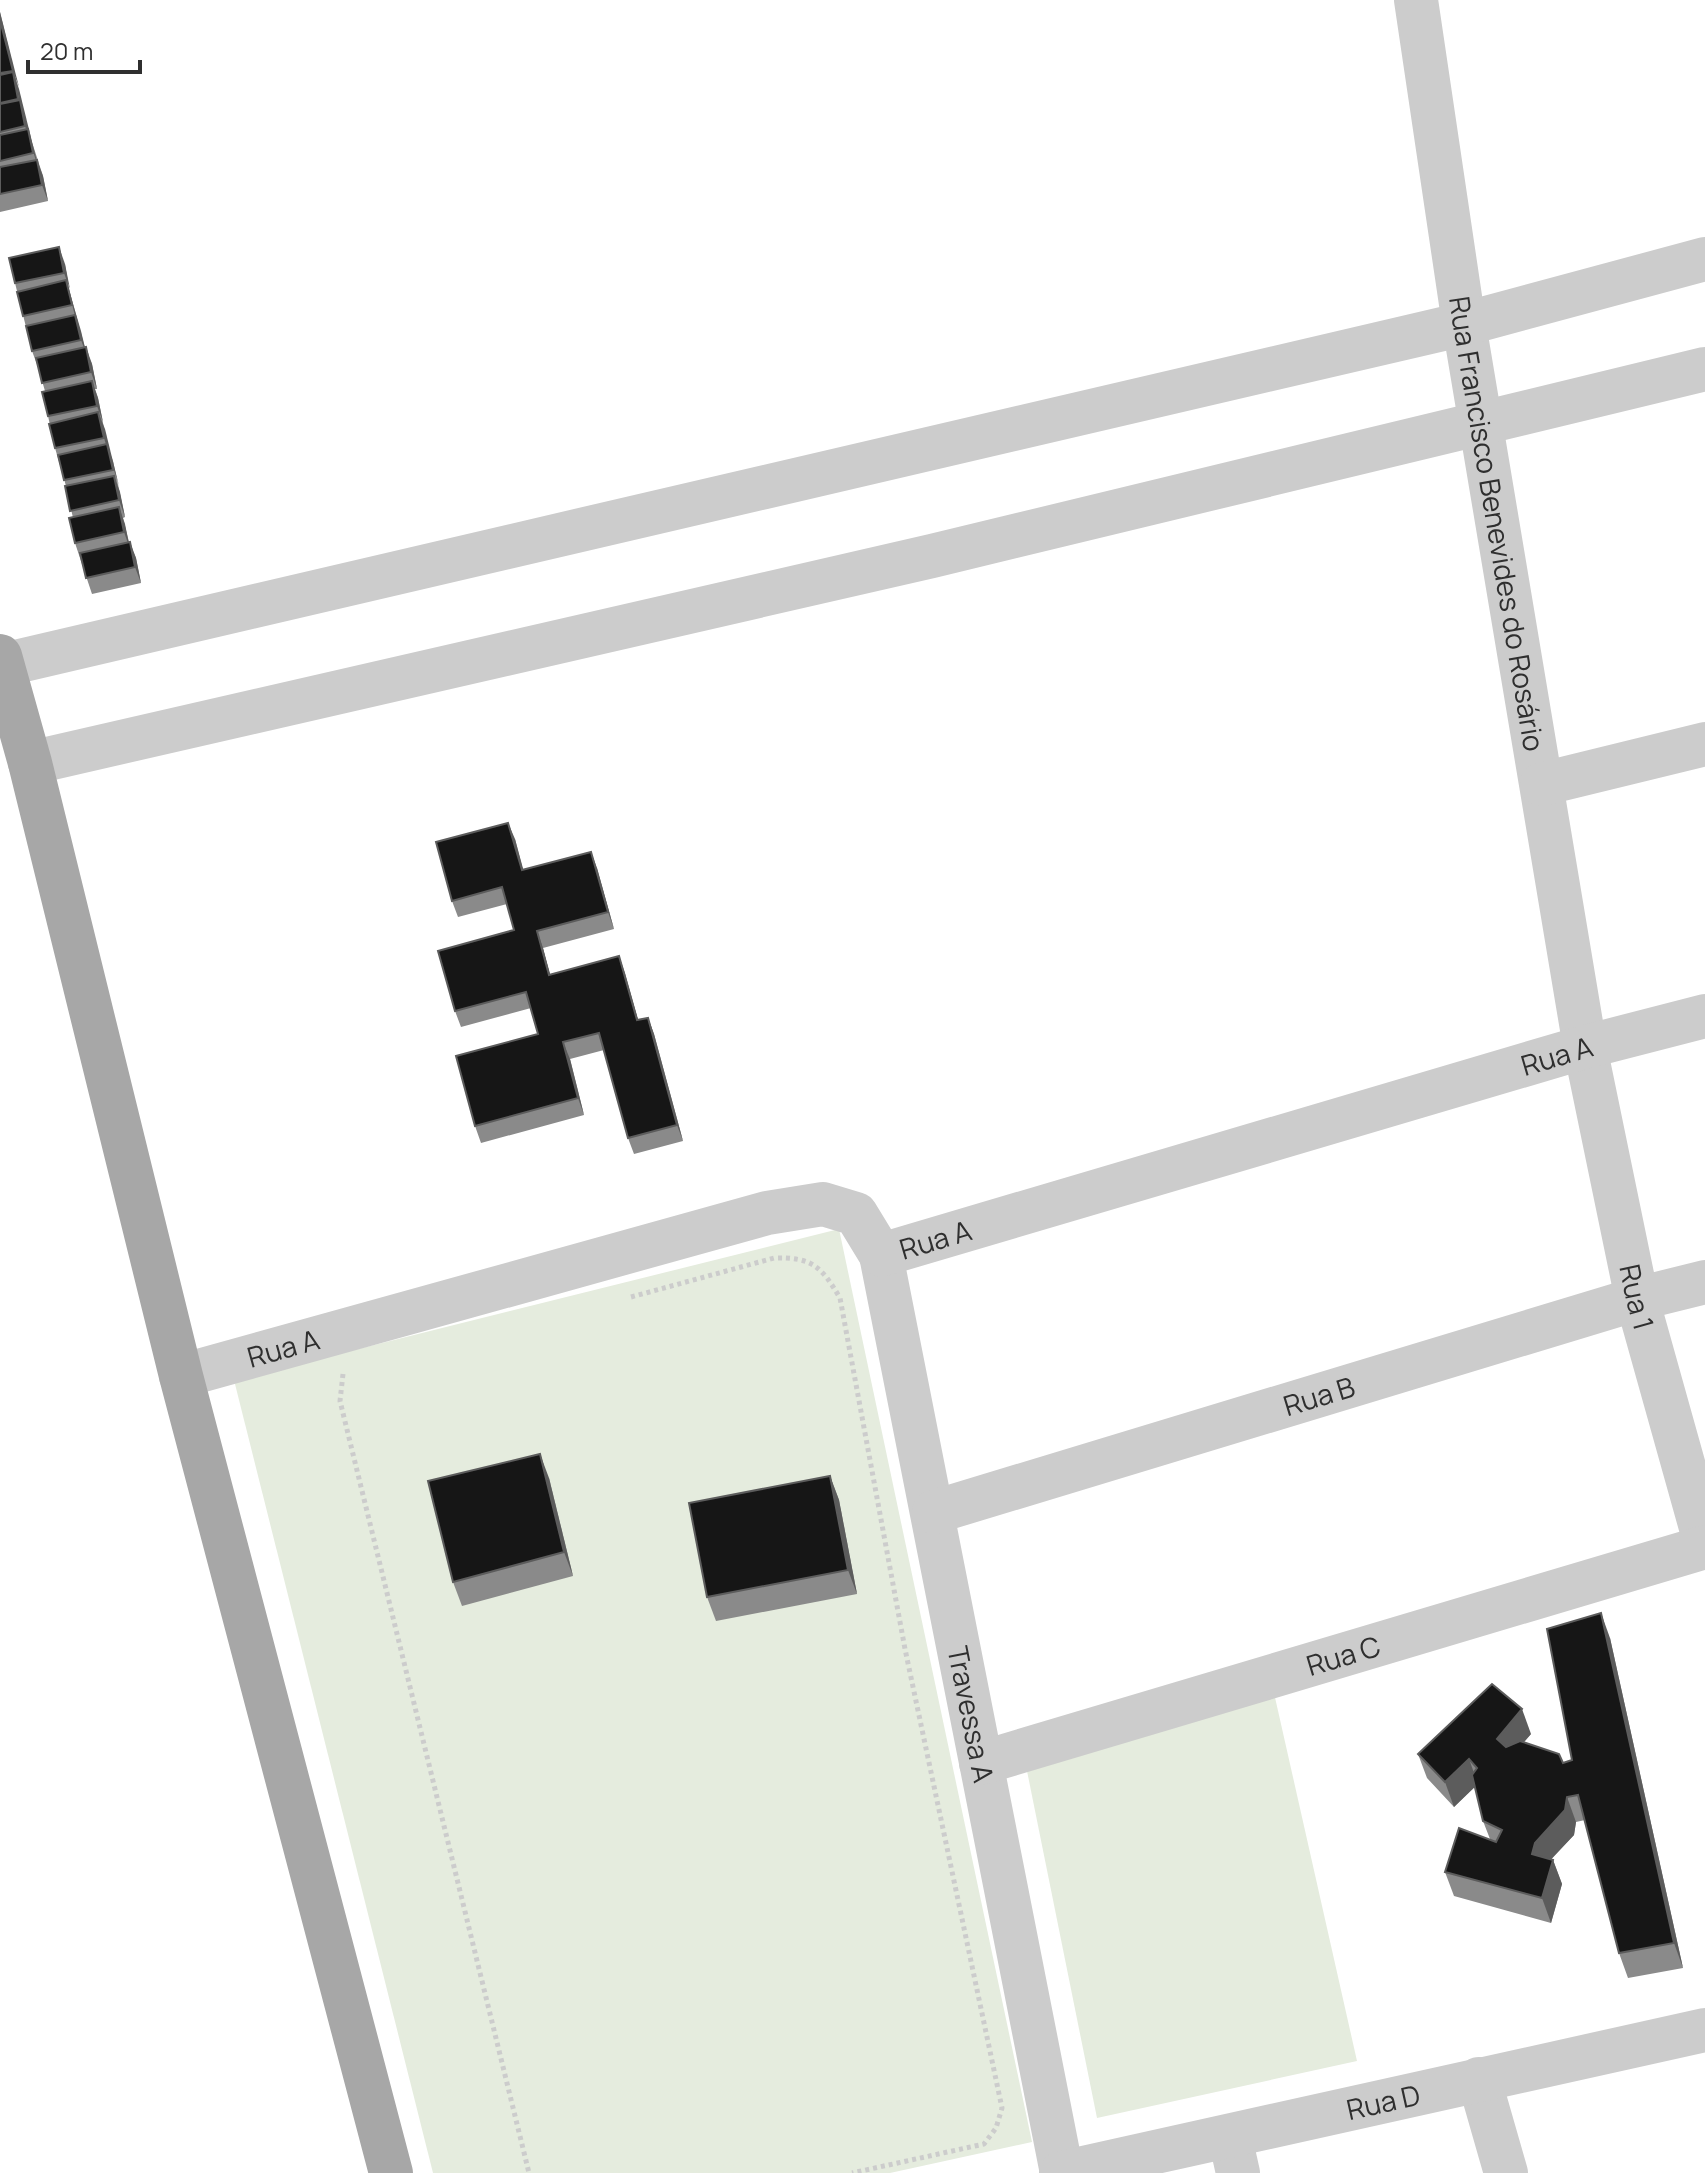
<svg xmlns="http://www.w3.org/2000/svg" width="1705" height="2173" viewBox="0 0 1705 2173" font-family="Manrope,sans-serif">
  <rect width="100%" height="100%" fill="#fff"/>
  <!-- green -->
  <g fill="#e5ecde">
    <polygon points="839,1229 1032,2142 890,2173 433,2173 234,1380"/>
    <polygon points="1274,1693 1357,2061 1097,2118 1026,1766"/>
  </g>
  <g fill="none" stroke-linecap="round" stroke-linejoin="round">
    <!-- path -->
    <g stroke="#ccc" stroke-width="5" stroke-dasharray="4 4" stroke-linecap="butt">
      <path d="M 631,1297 L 774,1258 C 812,1257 821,1266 840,1298 L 905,1649 L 1002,2108 L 996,2128 L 984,2144 L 852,2173"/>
      <polyline points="343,1374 340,1401 529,2173"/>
    </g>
    <!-- minor -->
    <g stroke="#ccc" stroke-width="44">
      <path id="s1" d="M 1416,0 L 1464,324 L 1585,1047 L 1637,1299 L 1705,1542"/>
      <polyline points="2,665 1464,324 1705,259"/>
      <polyline points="30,763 932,556 1705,369"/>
      <polyline points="1542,784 1705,744"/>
      <path id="s2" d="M 881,1255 L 1062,2173"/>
      <path id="s3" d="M 181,1376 L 767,1213 L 823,1204 L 856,1214 L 881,1255 L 1585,1047 L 1705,1016"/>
      <path id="s4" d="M 934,1512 L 1637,1299 L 1705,1282"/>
      <path id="s5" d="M 981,1763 L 1705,1547"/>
      <polyline points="1479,2079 1506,2173"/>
      <polyline points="1230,2137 1238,2173"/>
      <path id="s6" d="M 1061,2173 L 1705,2030"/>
    </g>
    <!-- major -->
    <polyline stroke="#a7a7a7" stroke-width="44" points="0,656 30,763 181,1376 391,2173"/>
  </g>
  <!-- wall -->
  <g fill="#8a8a8a">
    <polygon points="0,12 29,133 43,176 48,201 0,212"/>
    <polygon points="65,264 69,289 85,348 92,364 97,389 95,389 98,398 108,448 113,461 125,517 123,518 129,542 136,558 141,583 92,594 75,543 73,518 66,486 55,448 48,416 45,391 38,367 32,351 15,283"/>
    <polygon points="515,839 523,870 597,868 614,929 543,948 550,975 619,956 638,1020 648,1018 654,1034 683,1141 634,1154 628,1138 604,1050 570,1059 584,1115 481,1143 475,1126 538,1034 531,1008 461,1027 455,1011 514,930 507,904 458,917 452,901"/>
    <polygon points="830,1476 839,1500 857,1594 716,1621 707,1597"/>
    <polygon points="549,1478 573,1576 462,1606 453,1582"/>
    <polygon points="1610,1638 1683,1968 1628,1978 1619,1953 1585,1820 1576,1822 1574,1835 1551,1859 1553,1860 1562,1884 1551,1923 1454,1896 1445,1872 1490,1839 1483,1821 1475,1786 1454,1807 1427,1778 1418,1754 1531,1734 1524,1742 1563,1763 1572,1760"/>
  </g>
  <!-- shaded-wall -->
  <g fill="#5c5c5c">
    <polygon points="0,12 19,87 13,71 0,20"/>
    <polygon points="13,72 19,89 39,170 25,126"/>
    <polygon points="37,160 43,176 48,201 42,185"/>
    <polygon points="59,247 65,264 70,289 64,273"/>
    <polygon points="66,280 81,331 87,356 81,340"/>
    <polygon points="86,347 92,364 97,389 91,372"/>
    <polygon points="92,381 98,398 103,422 97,406"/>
    <polygon points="98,412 105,429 119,486 104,438"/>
    <polygon points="114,476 120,492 125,517 119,500"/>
    <polygon points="119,507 125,524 130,549 124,532"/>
    <polygon points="130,542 136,558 141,583 135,567"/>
    <polygon points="508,823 515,839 528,887 522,870"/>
    <polygon points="591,852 597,868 614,929 608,912"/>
    <polygon points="537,931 543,948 555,992 549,975"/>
    <polygon points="619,956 625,973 643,1037 637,1020"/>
    <polygon points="648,1018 654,1034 683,1141 677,1125"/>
    <polygon points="563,1042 570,1059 584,1115 578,1098"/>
    <polygon points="540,1454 549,1478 573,1576 564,1552"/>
    <polygon points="830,1476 839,1500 857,1594 848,1570"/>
    <polygon points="1601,1613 1610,1638 1683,1968 1674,1943"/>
    <polygon points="1522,1709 1531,1734 1506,1763 1497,1739"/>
    <polygon points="1469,1759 1478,1784 1454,1807 1445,1782"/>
    <polygon points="1567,1797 1576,1822 1574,1835 1544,1867 1532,1854 1535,1843"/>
    <polygon points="1553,1860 1562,1884 1551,1923 1542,1898"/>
  </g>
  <!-- building -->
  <g fill="#161616" stroke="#5c5c5c" stroke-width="2">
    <polygon points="0,20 13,71 0,73"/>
    <polygon points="13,72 18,99 0,103 0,75"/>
    <polygon points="20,100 25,126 0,132 0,104"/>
    <polygon points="28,129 33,153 0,161 0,135"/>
    <polygon points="37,160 42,185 0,194 0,167"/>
    <polygon points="59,247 64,273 15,283 9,258"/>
    <polygon points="66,280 72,305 23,316 17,292"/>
    <polygon points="75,315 81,340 32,351 26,326"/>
    <polygon points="86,347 91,372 42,383 36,358"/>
    <polygon points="92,381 97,406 48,416 42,392"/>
    <polygon points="98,412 104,438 55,448 49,424"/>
    <polygon points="107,444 113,470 64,480 58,455"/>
    <polygon points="114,476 119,500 70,511 65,486"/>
    <polygon points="119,507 124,532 75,543 69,518"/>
    <polygon points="130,542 135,567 86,578 80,553"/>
    <polygon points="508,823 522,870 591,852 608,912 537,931 549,975 619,956 637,1020 648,1018 677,1125 628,1138 599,1033 563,1042 578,1098 475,1126 456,1056 538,1034 526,992 455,1011 438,951 514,930 502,887 452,901 436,842"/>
    <polygon points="540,1454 564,1552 453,1582 428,1481"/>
    <polygon points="830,1476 848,1570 707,1597 689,1503"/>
    <polygon points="1601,1613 1674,1943 1619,1953 1578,1795 1567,1797 1565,1810 1535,1843 1532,1854 1553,1860 1542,1898 1445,1872 1459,1828 1496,1842 1502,1830 1483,1821 1472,1775 1477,1768 1469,1759 1445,1782 1418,1754 1492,1684 1522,1709 1497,1739 1506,1747 1520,1741 1559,1754 1563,1763 1572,1760 1547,1629"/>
  </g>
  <g text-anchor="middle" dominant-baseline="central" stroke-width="8" stroke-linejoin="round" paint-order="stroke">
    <!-- street labels -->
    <g font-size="28" fill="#2f2f2f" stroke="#fff">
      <text stroke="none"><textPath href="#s1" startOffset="530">Rua Francisco Benevides do Rosário</textPath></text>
      <text stroke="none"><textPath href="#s3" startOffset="1452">Rua A</textPath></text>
      <text stroke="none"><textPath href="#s3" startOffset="804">Rua A</textPath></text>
      <text stroke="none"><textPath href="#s1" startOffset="1316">Rua 1</textPath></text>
      <text stroke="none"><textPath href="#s3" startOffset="106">Rua A</textPath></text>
      <text stroke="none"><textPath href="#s4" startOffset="402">Rua B</textPath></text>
      <text stroke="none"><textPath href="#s5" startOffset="378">Rua C</textPath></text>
      <text stroke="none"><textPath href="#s2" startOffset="468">Travessa A</textPath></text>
      <text stroke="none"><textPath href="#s6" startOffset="330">Rua D</textPath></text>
    </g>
  </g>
  <!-- scale -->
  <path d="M28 60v12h112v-12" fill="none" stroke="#2f2f2f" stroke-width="4"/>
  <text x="40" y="60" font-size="24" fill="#2f2f2f" stroke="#ffffff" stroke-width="6" paint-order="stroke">20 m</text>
</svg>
